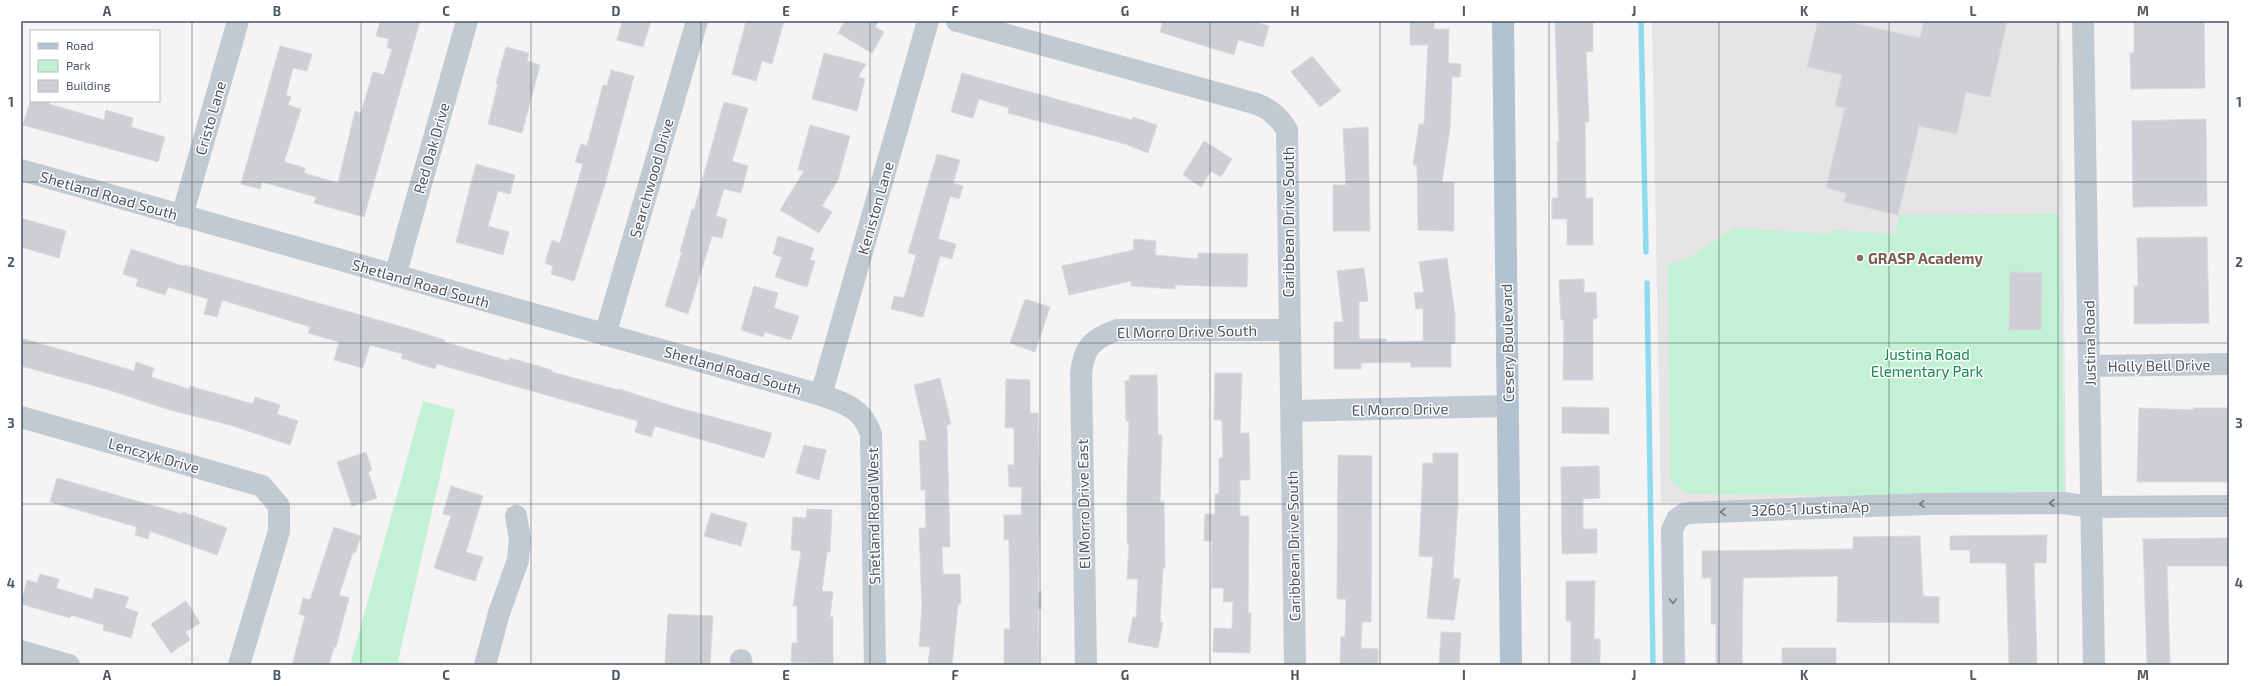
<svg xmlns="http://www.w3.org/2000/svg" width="2250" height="686" viewBox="0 0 2250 686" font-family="'Exo 2',sans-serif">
  <rect width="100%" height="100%" fill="#f5f3f3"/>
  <!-- education -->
  <polygon fill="#e6e4e5" points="1652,21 2061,21 2066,495 1661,503"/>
  <!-- green -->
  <g fill="#c3f1d5">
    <polygon points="2059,214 2065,493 1938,496 1687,494 1670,480 1668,264 1683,261 1735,228 1828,234 1834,230 1895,234 1899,215"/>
    <polygon points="423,401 455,410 398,661 411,665 350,665"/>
  </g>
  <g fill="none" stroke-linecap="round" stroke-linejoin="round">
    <!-- stream -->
    <g stroke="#90daee" stroke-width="5.5">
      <polyline points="1641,21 1646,252"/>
      <polyline points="1647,283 1653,665"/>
    </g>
  </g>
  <!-- building -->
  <g fill="#cdcfd5" stroke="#d7d9de">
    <polygon points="380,21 420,21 364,217 314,203 316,197 262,182 260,189 241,184 280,46 312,54 307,71 293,68 286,95 291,97 288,105 301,109 284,162 305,168 304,173 338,183 355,111 361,113 373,72 384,75 392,49 387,48 389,39 376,36"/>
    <polygon points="622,21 651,21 643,47 617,40"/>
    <polygon points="746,21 784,21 772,64 762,61 756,81 732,74"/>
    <polygon points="845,21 879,21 875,27 884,32 872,53 838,33"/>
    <polygon points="1163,21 1250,21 1269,26 1263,47 1238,40 1234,55 1160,32"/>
    <polygon points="1410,21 1434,21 1434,29 1449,29 1448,63 1461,64 1460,77 1452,77 1450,128 1442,182 1454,182 1454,231 1418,230 1417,165 1413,165 1419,124 1424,124 1428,45 1410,45"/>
    <polygon points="1555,21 1593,21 1593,51 1586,52 1589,122 1585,122 1586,198 1593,198 1593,245 1567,245 1567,219 1552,219 1552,198 1558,198 1557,142 1559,142"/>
    <polygon points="1818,21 1844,21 1920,38 1924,21 2007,21 1990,97 1966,92 1957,134 1919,126 1898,215 1844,202 1846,193 1826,188 1845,108 1835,106 1842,75 1807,67"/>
    <polygon points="2134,21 2204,21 2205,88 2131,89 2130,53 2134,53"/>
    <polygon points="506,47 529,53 527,61 540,65 522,133 488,124 498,84 496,83"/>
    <polygon points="824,53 866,64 858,77 865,79 857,111 812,99"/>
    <polygon points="1312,56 1341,91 1320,107 1291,72"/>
    <polygon points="611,70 634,76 605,184 574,281 551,274 553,266 545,263 552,240 560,243 583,164 575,162 581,144 587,146 603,85 607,86"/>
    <polygon points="962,73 1132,120 1133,117 1157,125 1148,153 1125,144 1008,113 1009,108 979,99 973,118 951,112"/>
    <polygon points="31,99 31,101 50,101 49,104 104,120 106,110 133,118 131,127 165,137 158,162 23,125"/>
    <polygon points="724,102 748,108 732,161 748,166 741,193 724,189 716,216 727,219 722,238 712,236 688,314 665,306 682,252 680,252 692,209 694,210"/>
    <polygon points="2206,119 2207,206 2133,207 2132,121"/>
    <polygon points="810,125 850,136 838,180 822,206 832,212 819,233 780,210 804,171 798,170"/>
    <polygon points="1368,127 1370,231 1333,231 1333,185 1346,185 1343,129"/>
    <polygon points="1204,141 1232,159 1221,177 1211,171 1201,187 1183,175"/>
    <polygon points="937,154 960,160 953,183 963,186 959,199 950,196 938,239 956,244 952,259 940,256 923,317 891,309 894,296 904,298 916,255 908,253"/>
    <polygon points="476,164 515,175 510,194 498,191 488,226 509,232 503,255 456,242"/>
    <polygon points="21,218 66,231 59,258 21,247"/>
    <polygon points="778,236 814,248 810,260 815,261 807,287 775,277 782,257 773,254"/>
    <polygon points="2207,237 2209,323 2134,324 2134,286 2138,286 2137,238"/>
    <polygon points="1134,239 1156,241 1155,255 1198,259 1198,253 1248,254 1247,287 1175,285 1175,289 1131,286 1131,281 1069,295 1062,266 1133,250"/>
    <polygon points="131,249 183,266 184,265 410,329 445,340 444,342 509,361 510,358 552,370 552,372 618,390 619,389 672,406 772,433 764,458 655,426 651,437 635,432 638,421 437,364 435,369 401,358 403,354 370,345 363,368 334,360 339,342 308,333 310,327 222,300 217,317 204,314 208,299 168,287 165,295 136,286 138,279 123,274"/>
    <polygon points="1447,258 1455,315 1455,343 1451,344 1451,367 1411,367 1411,362 1361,363 1361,369 1334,369 1334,322 1343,322 1337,271 1364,268 1368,301 1359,302 1359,339 1386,339 1387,342 1423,341 1423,308 1416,309 1414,293 1424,292 1419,262"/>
    <polygon points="2010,272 2042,273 2041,330 2009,330"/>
    <polygon points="1584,279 1584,293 1596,292 1597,318 1593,319 1593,380 1563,380 1564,320 1561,320 1559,280"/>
    <polygon points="754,286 778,293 774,308 799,316 791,340 765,332 763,337 741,330"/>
    <polygon points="1025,299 1050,307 1035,352 1010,343"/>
    <polygon points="21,338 134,371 136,362 154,368 151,377 189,389 190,386 253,404 255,397 280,405 277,414 298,421 290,445 230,425 170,410 106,389 21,366"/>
    <polygon points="1215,373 1242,373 1240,433 1249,433 1250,480 1240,480 1240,516 1249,516 1248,613 1251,613 1250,653 1213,652 1214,628 1232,629 1233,602 1223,602 1224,588 1211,588 1212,541 1204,541 1205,514 1215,514 1215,494 1219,494 1219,458 1223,458 1222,420 1214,420"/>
    <polygon points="1130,375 1157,375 1158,435 1162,435 1160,502 1164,502 1165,568 1163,568 1160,622 1163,623 1158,648 1128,642 1133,617 1136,618 1138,579 1127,579 1129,543 1127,543 1127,489 1129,421 1126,421 1125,381 1129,381"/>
    <polygon points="940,378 951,424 947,425 950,547 942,547 943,574 960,574 961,604 958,604 952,665 928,665 930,647 919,646 922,609 919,528 926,528 925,490 921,490 919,441 927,440 914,385"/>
    <polygon points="1006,379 1030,380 1030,413 1038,413 1040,500 1038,592 1041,591 1041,609 1038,609 1039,665 1004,665 1004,629 1010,629 1009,540 1004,540 1004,515 1021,515 1022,487 1009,487 1008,465 1014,465 1014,428 1005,428"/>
    <polygon points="1562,407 1609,408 1609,434 1562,433"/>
    <polygon points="2139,408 2193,410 2194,408 2229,408 2228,482 2137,482"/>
    <polygon points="804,445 826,450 819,480 796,473"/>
    <polygon points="366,452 372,470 368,472 377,498 352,506 337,462"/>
    <polygon points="1433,453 1458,453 1458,504 1453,578 1460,579 1454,620 1427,618 1433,557 1419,556 1423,463 1433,463"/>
    <polygon points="1338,455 1372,456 1371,622 1362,622 1361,648 1378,649 1378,665 1340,665 1341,637 1345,637 1346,599 1337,599"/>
    <polygon points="1599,466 1600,498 1583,499 1583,529 1597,529 1597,553 1562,554 1561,467"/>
    <polygon points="57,478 182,514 183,512 227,528 217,555 150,531 148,539 135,535 137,527 50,502"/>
    <polygon points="451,486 483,496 466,552 483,557 475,581 434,568 451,516 443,514"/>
    <polygon points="807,509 832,510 830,552 827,552 822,591 833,592 830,617 833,617 833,663 791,662 792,643 797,643 797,606 793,606 801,551 791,550 793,517 806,518"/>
    <polygon points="711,513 747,523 741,546 704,536"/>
    <polygon points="334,527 361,536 355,553 353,552 339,595 349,598 336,647 334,647 329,665 292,665 305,616 299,614 303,598 310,600"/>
    <polygon points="2047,535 2046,563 2034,563 2037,665 2009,665 2006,563 1970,563 1970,550 1950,550 1950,536"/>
    <polygon points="1920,536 1923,596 1939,597 1939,623 1837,622 1838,576 1743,578 1742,665 1716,665 1716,624 1711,624 1711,578 1702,578 1702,551 1853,549 1853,537"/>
    <polygon points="2229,538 2229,566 2167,566 2170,664 2147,665 2143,539"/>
    <polygon points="40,574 59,579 56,588 92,599 95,588 129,597 125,608 138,612 131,638 103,630 104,625 71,615 70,618 21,604 27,580 37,583"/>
    <polygon points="1566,581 1595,581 1594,639 1600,639 1600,665 1571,665 1571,621 1566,621"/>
    <polygon points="186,601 200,623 186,632 190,640 171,653 151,624"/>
    <polygon points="668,614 713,616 710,665 665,665"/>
    <polygon points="1441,632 1461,633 1459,665 1439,665"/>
    <rect x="1782" y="648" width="54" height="17"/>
  </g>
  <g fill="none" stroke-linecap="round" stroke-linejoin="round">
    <!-- minor -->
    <g stroke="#c1cad2" stroke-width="22">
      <path d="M 957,21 L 1257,104 C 1271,110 1279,117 1287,130 L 1295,665"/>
      <polyline points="2083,21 2094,665"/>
      <path d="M 21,170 L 821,395 C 845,403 863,409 871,434 L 875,665"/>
      <polyline points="182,216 238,21"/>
      <polyline points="395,276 467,21"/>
      <polyline points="605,335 697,21"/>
      <polyline points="2090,366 2229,364"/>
      <polyline points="821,395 928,21"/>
      <polyline points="1292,411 1508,406"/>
      <polyline points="21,417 262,486 279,506 279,531 239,665"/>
      <polyline points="21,651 69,665"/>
      <polyline points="741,660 742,665"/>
      <polyline points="485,665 499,613 518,560 520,539 516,516"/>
      <path d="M 1086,665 L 1081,373 C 1084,347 1092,339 1117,330 L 1288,330"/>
      <polyline points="1674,665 1672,530 1677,519 1686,513 1926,504 2064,503 2091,507 2229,506"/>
    </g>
    <!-- major -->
    <polyline stroke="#b3c2d1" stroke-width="22" points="1503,21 1511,665"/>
  </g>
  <!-- one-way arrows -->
  <defs><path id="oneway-chevron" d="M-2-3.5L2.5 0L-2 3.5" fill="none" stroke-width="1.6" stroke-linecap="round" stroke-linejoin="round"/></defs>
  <g stroke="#6e7983">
    <use href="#oneway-chevron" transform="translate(2052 503) rotate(180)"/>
    <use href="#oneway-chevron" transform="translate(1922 504) rotate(178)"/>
    <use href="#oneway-chevron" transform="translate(1723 512) rotate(178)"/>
    <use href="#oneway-chevron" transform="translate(1673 601) rotate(89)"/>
  </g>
  <!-- grid -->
  <path fill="none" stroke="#4a5661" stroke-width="1" stroke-opacity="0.55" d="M 192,21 L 192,665M 361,21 L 361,665M 531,21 L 531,665M 701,21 L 701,665M 870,21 L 870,665M 1040,21 L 1040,665M 1210,21 L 1210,665M 1380,21 L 1380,665M 1549,21 L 1549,665M 1719,21 L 1719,665M 1889,21 L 1889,665M 2058,21 L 2058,665M 21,182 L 2229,182M 21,343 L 2229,343M 21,504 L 2229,504"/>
  <!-- markers -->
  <circle fill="#8d6e63" stroke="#fff" stroke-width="1.5" cx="1860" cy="258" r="4"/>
  <g text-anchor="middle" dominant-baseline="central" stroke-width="3" stroke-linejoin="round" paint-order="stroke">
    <!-- street labels -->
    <g font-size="15" fill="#4a5661" stroke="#fff">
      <text transform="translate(210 118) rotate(-74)">Cristo Lane</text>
      <text transform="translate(431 148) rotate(-74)">Red Oak Drive</text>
      <text transform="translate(651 178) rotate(-74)">Searchwood Drive</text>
      <text transform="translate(109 195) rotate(16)">Shetland Road South</text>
      <text transform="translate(875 208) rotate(-74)">Keniston Lane</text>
      <text transform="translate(1288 222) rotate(-90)">Caribbean Drive South</text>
      <text transform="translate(421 283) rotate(16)">Shetland Road South</text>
      <text transform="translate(1187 331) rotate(-1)">El Morro Drive South</text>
      <text transform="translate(1507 343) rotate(-91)">Cesery Boulevard</text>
      <text transform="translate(2089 343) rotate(-91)">Justina Road</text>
      <text transform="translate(2159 365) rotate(-1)">Holly Bell Drive</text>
      <text transform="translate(733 370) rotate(16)">Shetland Road South</text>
      <text transform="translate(1400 409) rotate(-1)">El Morro Drive</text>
      <text transform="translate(154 455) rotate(16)">Lenczyk Drive</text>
      <text transform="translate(1083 504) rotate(-91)">El Morro Drive East</text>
      <text transform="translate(1810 508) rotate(-2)">3260-1 Justina Ap</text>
      <text transform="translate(873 516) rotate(-91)">Shetland Road West</text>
      <text transform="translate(1293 546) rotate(-91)">Caribbean Drive South</text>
    </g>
    <!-- education labels -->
    <g font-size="15" font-weight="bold" fill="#785e54" stroke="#fff" text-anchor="start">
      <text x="1868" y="258">GRASP Academy</text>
    </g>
    <!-- park labels -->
    <g font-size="15" fill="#17864f" stroke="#fff">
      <text x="1927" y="354">Justina Road<tspan x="1927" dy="17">Elementary Park</tspan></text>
    </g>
  </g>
  <!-- border -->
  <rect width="2250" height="686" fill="none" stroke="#ffffff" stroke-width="44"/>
  <!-- legend -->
  <rect x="30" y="30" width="130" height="72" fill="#ffffff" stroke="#b7bbc0"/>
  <rect x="38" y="43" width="20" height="6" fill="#b3c2d1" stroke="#b7bbc0"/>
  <text x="66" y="50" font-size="12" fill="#4a5661">Road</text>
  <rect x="38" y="60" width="20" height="12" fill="#c3f1d5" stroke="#b7bbc0"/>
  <text x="66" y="70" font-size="12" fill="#4a5661">Park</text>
  <rect x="38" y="80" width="20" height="12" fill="#cdcfd5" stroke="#b7bbc0"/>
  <text x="66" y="90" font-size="12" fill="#4a5661">Building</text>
  <rect x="22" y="22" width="2206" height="642" fill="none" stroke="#4a5661" stroke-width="1.5"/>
  <g font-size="13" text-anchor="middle" font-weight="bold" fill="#4a5661">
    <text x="107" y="16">A</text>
    <text x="277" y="16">B</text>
    <text x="446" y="16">C</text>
    <text x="616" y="16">D</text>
    <text x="786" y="16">E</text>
    <text x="955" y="16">F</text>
    <text x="1125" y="16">G</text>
    <text x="1295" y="16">H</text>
    <text x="1464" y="16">I</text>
    <text x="1634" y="16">J</text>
    <text x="1804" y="16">K</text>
    <text x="1973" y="16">L</text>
    <text x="2143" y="16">M</text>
    <text x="11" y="107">1</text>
    <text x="2239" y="107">1</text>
    <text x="11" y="267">2</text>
    <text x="2239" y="267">2</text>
    <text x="11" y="428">3</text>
    <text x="2239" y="428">3</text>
    <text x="11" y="588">4</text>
    <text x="2239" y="588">4</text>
    <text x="107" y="680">A</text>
    <text x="277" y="680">B</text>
    <text x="446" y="680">C</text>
    <text x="616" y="680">D</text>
    <text x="786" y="680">E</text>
    <text x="955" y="680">F</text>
    <text x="1125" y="680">G</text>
    <text x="1295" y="680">H</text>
    <text x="1464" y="680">I</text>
    <text x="1634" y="680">J</text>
    <text x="1804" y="680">K</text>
    <text x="1973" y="680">L</text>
    <text x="2143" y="680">M</text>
  </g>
</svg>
